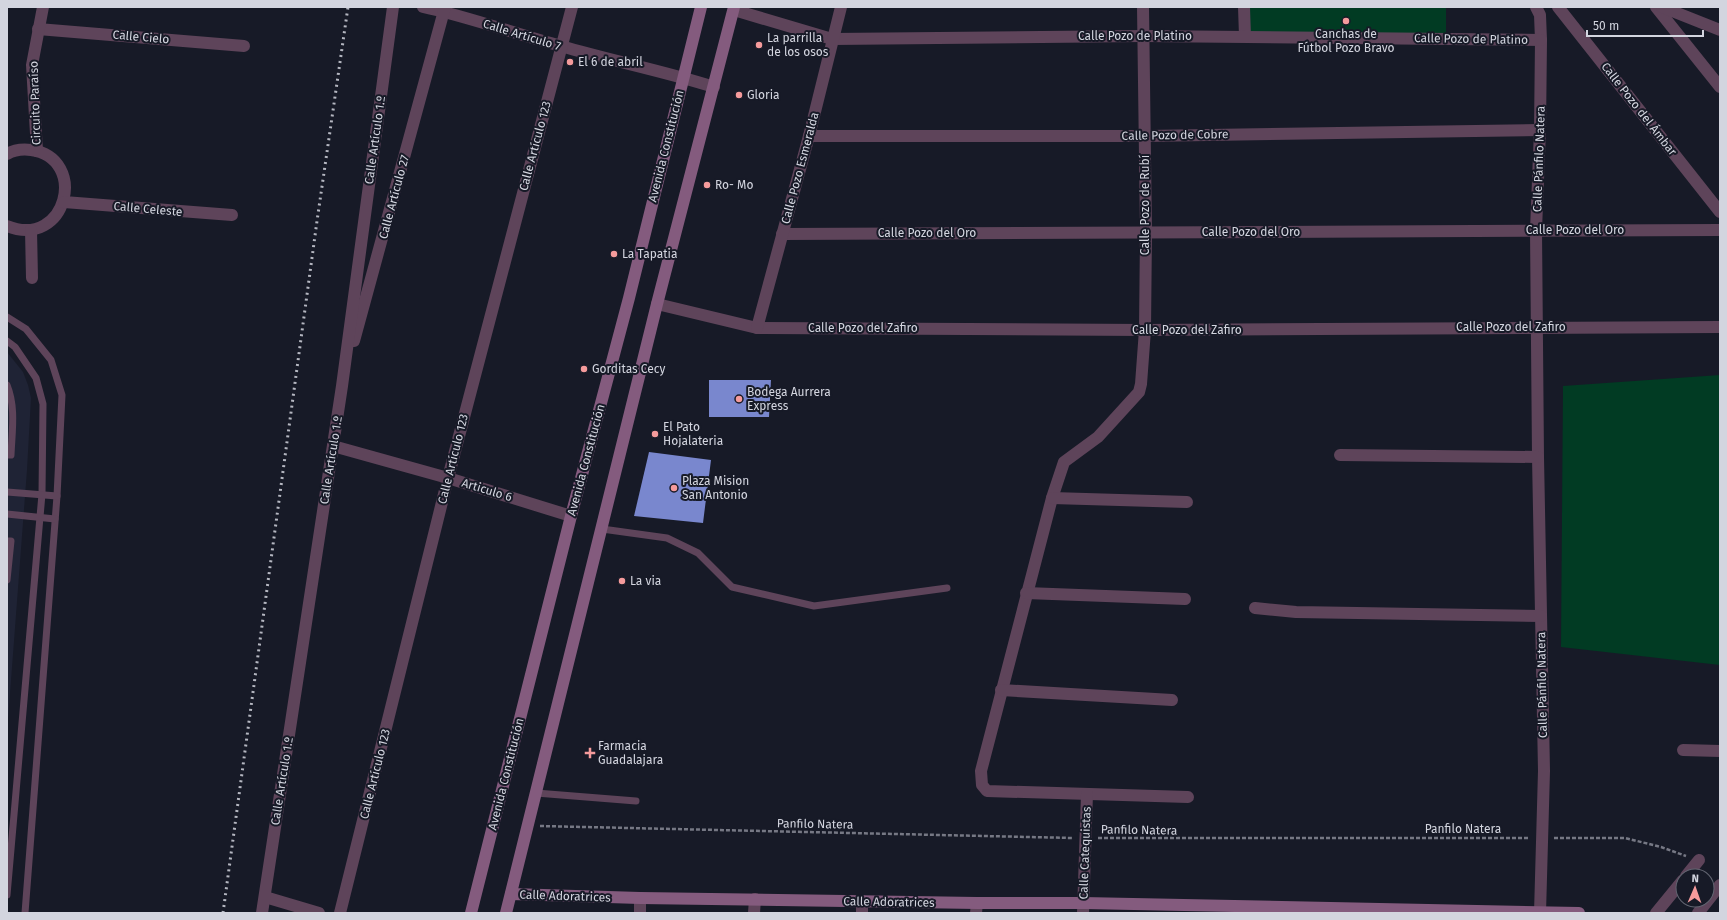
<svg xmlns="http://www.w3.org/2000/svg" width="1727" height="920" viewBox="0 0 1727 920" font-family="'Fira Sans',sans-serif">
  <rect width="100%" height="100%" fill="#171a27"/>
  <!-- built -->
  <polygon fill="#1f2335" points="7,352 23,372 28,385 31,398 27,470 7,733"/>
  <!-- green -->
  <g fill="#013b23">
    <polygon points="1246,7 1446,7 1446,36 1246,35"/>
    <polygon points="1720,375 1720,665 1561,647 1563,386"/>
  </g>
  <!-- building -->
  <g fill="#7987ce">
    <polygon points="709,380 771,380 769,417 709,417"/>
    <polygon points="649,452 711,460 703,523 634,516"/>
  </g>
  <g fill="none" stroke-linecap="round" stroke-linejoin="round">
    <!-- path -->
    <g stroke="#767884" stroke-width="2.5" stroke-dasharray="4 2" stroke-linecap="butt">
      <polyline points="540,826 1073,838"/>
      <polyline points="1098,838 1529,838"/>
      <polyline points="1554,838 1625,838 1661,847 1686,856"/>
    </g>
    <!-- lane -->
    <g stroke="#5e445a" stroke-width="7">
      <polyline points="7,317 26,329 51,360 62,395 57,496 25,913"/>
      <polyline points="7,341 15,347 36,378 43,404 42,494 7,895"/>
      <path d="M 7,385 C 16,407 12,431 11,455 L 7,455"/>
      <polyline points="7,492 57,496"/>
      <polyline points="7,514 55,519"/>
      <polyline points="602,529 667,538 698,553 732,587 814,606 947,588"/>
      <polyline points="7,541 11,541 7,580"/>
      <polyline points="536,793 636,801"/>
    </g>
    <!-- street -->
    <g stroke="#5e445a" stroke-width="12">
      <path d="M 423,7 C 470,17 515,34 561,46 C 612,61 664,71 714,87"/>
      <polyline points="1143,7 1146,232 1145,330 1141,384 1139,392 1098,437 1064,462 1052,498 981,771 982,785 987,791 1188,797"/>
      <polyline points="1244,7 1245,36"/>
      <polyline points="1536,7 1540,15 1541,40 1540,130 1536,230 1538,457 1544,771 1540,913"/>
      <polyline points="1558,7 1720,212"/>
      <polyline points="1656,7 1720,87"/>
      <polyline points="1662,7 1720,30"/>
      <polyline points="734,10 832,39 1143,36 1541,40"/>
      <polyline points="38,29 244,46"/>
      <polyline points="809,136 1145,136 1540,130"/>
      <polyline points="37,151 32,65 43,7"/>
      <path d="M 7,154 C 14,150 23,149 31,150 C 89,158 67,250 7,226"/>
      <polyline points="64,202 232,215"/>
      <polyline points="31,230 32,278"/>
      <polyline points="782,234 1720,230"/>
      <polyline points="657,304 757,328 1145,330 1720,327"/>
      <polyline points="757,328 809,136 841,7"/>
      <polyline points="354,341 445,7"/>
      <polyline points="333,446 448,478 571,516"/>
      <polyline points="1340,455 1538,457"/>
      <polyline points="1052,498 1187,502"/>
      <polyline points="1026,593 1185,599"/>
      <polyline points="1255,608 1296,612 1541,616"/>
      <polyline points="1001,690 1172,700"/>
      <polyline points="1683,750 1720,751"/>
      <polyline points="1686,876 1699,860"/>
      <polyline points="265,897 319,913"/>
      <polyline points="262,913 342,386 393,7"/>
      <polyline points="340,913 448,478 572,7"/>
      <polyline points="640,913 640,898"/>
      <polyline points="754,913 755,899"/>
      <polyline points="862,913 862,901"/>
      <polyline points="976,913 977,903"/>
      <polyline points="1083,913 1087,794"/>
      <polyline points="1656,913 1683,880"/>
      <polyline points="1698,913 1720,885"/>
    </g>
    <!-- secondary -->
    <g stroke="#845b7e" stroke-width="12">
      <polyline points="511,894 640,898 977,903 1083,903 1579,913"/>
      <polyline points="471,913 571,516 629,298 701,7"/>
      <polyline points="506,913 657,304 734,7"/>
    </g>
    <!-- rail -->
    <polyline stroke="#b5b7c1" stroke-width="3" stroke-dasharray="2 4" stroke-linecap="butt" points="223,913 317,221 348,7"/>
  </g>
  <!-- markers -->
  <g fill="#f59b9c" stroke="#171a27" stroke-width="1.5">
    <circle cx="1346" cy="21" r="4"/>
    <circle cx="759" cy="45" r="4"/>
    <circle cx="570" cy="62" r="4"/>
    <circle cx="739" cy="95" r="4"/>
    <circle cx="707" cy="185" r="4"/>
    <circle cx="614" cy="254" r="4"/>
    <circle cx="584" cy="369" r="4"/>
    <circle cx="739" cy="399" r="4"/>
    <circle cx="655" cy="434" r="4"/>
    <circle cx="674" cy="488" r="4"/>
    <circle cx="622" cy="581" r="4"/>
    <path d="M588 747h4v4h4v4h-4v4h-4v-4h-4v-4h4z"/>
  </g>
  <g text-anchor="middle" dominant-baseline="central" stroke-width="4" stroke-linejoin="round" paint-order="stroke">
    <!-- poi labels -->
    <g font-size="12" fill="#d3d5df" stroke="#171a27" text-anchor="start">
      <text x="1346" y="34" text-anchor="middle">Canchas de<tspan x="1346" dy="14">Fútbol Pozo Bravo</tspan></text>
      <text x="767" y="38">La parrilla<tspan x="767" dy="14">de los osos</tspan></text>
      <text x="578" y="62">El 6 de abril</text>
      <text x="747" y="95">Gloria</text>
      <text x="715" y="185">Ro- Mo</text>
      <text x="622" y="254">La Tapatia</text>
      <text x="592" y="369">Gorditas Cecy</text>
      <text x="747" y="392">Bodega Aurrera<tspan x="747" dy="14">Express</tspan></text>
      <text x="663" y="427">El Pato<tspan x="663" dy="14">Hojalateria</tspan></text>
      <text x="682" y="481">Plaza Mision<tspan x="682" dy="14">San Antonio</tspan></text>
      <text x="630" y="581">La via</text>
      <text x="598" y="746">Farmacia<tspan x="598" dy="14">Guadalajara</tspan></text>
    </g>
    <!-- street labels -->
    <g font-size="12" fill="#d3d5df" stroke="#171a27">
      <text transform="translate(522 35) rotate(17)">Calle Artículo 7</text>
      <text x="1135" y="36">Calle Pozo de Platino</text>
      <text transform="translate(141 37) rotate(5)">Calle Cielo</text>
      <text transform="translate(1471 39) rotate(1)">Calle Pozo de Platino</text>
      <text transform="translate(35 103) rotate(-92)">Circuito Paraíso</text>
      <text transform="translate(1639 109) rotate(52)">Calle Pozo del Ámbar</text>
      <text transform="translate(1175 135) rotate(-1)">Calle Pozo de Cobre</text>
      <text transform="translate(375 140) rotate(-82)">Calle Artículo 1.º</text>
      <text transform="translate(535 146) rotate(-75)">Calle Artículo 123</text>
      <text transform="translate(666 146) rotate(-76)">Avenida Constitución</text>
      <text transform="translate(1539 159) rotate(-88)">Calle Pánfilo Natera</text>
      <text transform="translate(800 168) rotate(-75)">Calle Pozo Esmeralda</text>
      <text transform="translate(394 197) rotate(-75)">Calle Artículo 27</text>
      <text transform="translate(1145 205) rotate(-90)">Calle Pozo de Rubí</text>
      <text transform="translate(148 209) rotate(5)">Calle Celeste</text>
      <text x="1575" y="230">Calle Pozo del Oro</text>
      <text x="1251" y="232">Calle Pozo del Oro</text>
      <text x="927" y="233">Calle Pozo del Oro</text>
      <text x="1511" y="327">Calle Pozo del Zafiro</text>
      <text x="863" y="328">Calle Pozo del Zafiro</text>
      <text x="1187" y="330">Calle Pozo del Zafiro</text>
      <text transform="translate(453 459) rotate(-76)">Calle Artículo 123</text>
      <text transform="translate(331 460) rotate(-81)">Calle Artículo 1.º</text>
      <text transform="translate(586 460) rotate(-75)">Avenida Constitución</text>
      <text transform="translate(487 490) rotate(17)">Articulo 6</text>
      <text transform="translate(1542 685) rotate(-91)">Calle Pánfilo Natera</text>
      <text transform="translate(375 774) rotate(-76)">Calle Artículo 123</text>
      <text transform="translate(506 774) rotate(-76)">Avenida Constitución</text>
      <text transform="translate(282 781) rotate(-81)">Calle Artículo 1.º</text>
      <text transform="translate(815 824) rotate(1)">Panfilo Natera</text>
      <text x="1463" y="829">Panfilo Natera</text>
      <text transform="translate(1139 830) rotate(1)">Panfilo Natera</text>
      <text transform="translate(1085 853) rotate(-88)">Calle Catequistas</text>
      <text transform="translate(565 896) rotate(2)">Calle Adoratrices</text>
      <text transform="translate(889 902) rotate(1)">Calle Adoratrices</text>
    </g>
  </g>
  <!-- border -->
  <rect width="1727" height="920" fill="none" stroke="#d3d5df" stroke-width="16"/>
  <!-- north arrow -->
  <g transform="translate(1695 888) rotate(2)"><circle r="19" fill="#171a27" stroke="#626571"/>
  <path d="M0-3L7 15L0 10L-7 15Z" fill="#f59b9c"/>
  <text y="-6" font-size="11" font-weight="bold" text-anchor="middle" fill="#d3d5df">N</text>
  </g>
  <!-- scale -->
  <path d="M1587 30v6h116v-6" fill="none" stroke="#d3d5df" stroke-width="2"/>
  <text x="1593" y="30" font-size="12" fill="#d3d5df" stroke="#171a27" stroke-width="3" paint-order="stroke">50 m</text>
</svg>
